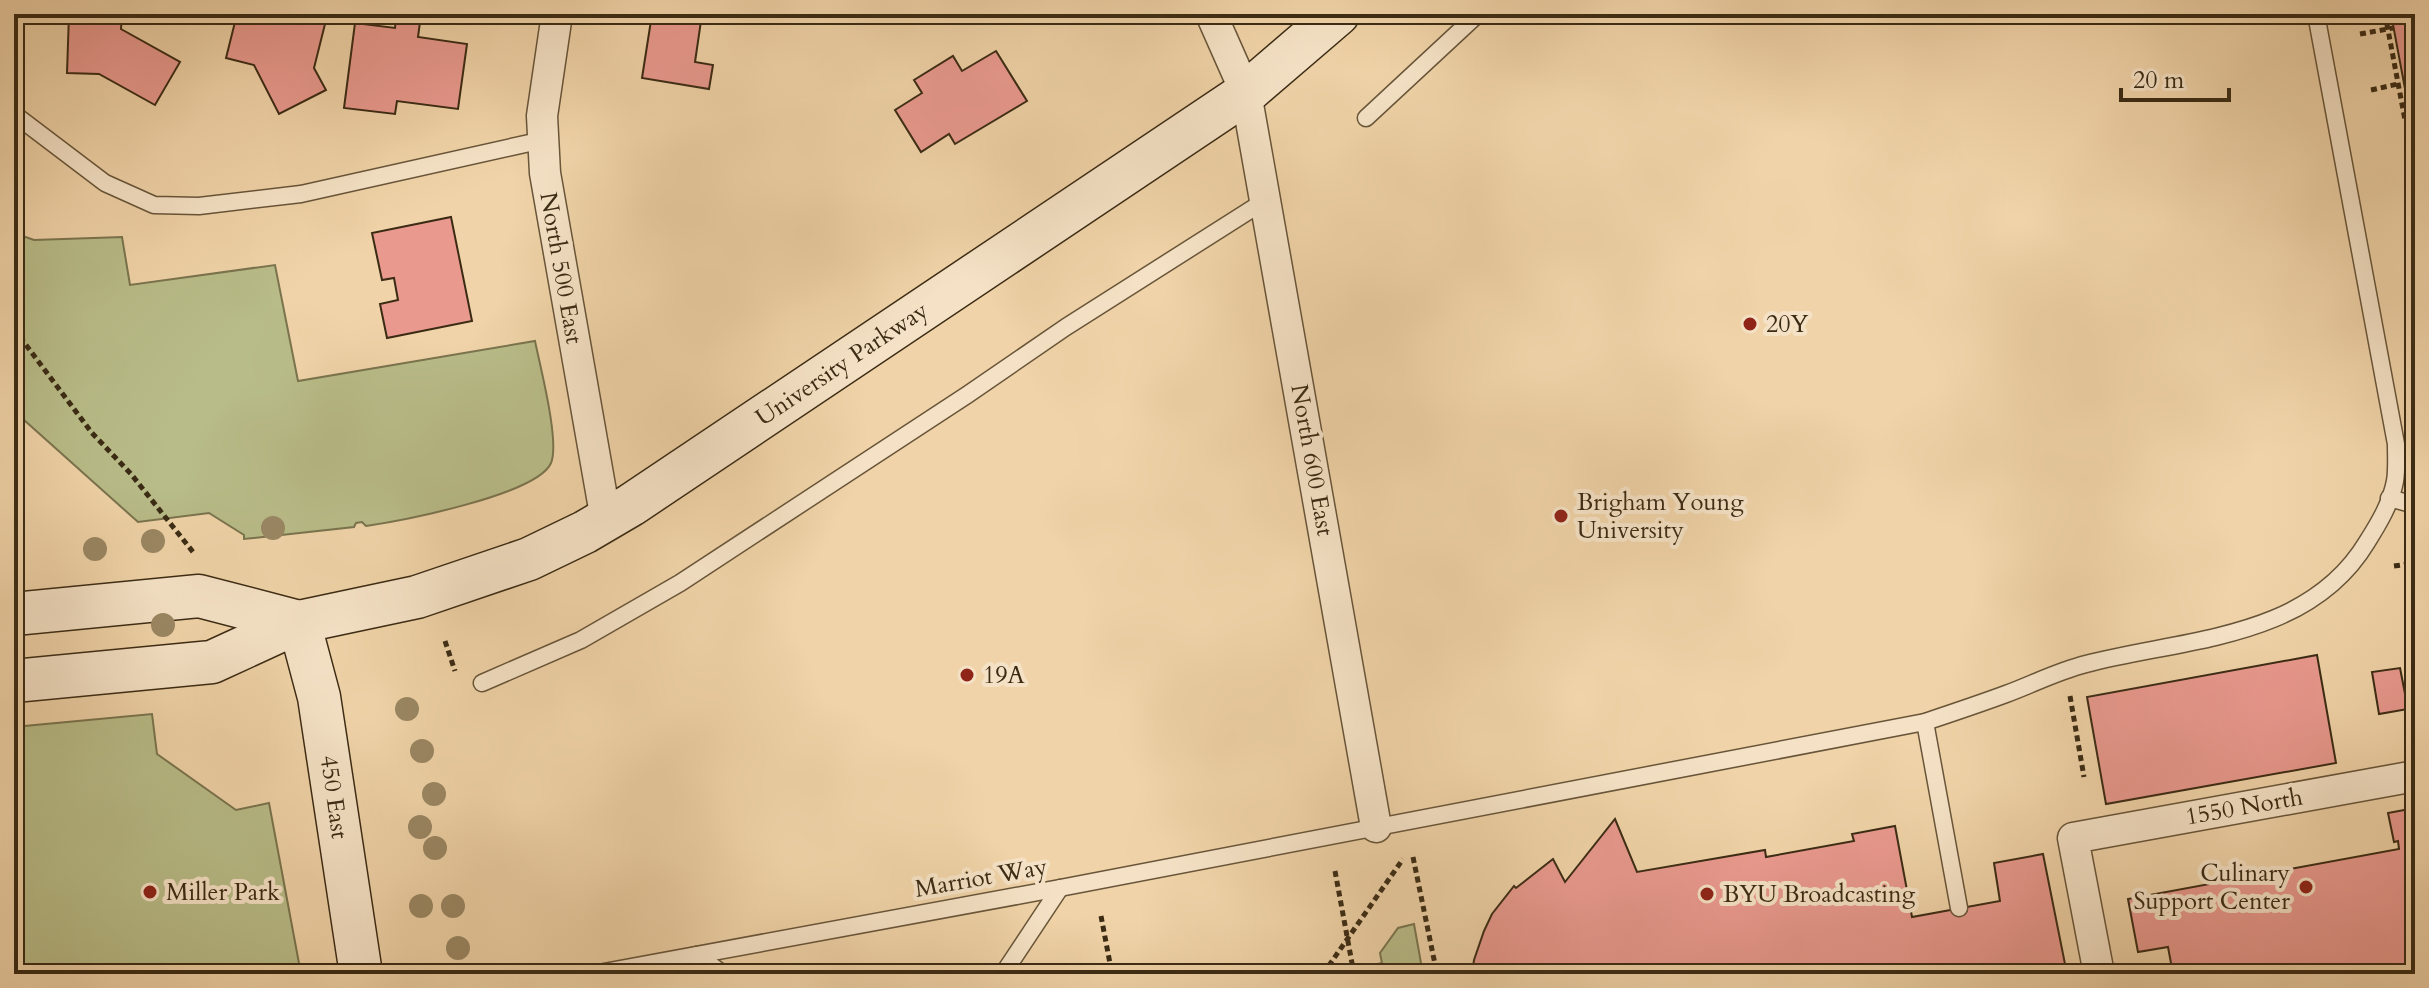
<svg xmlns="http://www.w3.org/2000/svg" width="2429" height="988" viewBox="0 0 2429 988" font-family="Cardo,serif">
  <rect width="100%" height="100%" fill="#f0d3a8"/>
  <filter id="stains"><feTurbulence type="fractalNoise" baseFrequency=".0025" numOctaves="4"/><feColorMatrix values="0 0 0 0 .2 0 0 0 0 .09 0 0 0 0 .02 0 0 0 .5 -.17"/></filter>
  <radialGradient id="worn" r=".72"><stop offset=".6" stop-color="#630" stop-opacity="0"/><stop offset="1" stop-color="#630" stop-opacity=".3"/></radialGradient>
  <!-- green -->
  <g fill="#b8bc88" stroke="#7a744e" stroke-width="2">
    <path d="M 14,233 L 34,240 L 122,237 L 130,285 L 275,265 L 298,381 L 535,341 C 540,366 560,442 551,463 C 537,495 400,521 366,526 L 362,522 L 356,523 L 354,527 L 244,539 L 244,535 L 209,513 L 138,522 L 14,411 Z"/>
    <polygon points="152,714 157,754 236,810 269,803 301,974 14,974 14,727"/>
    <polygon points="1414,924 1423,974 1371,974 1370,970 1373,965 1382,963 1380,953 1398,928"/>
  </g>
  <!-- building -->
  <g fill="#e9998e" stroke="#3b2b14" stroke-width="2">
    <polygon points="69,14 122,14 121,29 180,62 155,105 99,74 67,73"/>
    <polygon points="237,14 327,16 314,68 326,90 279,114 254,65 226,58"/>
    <polygon points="652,14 702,14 695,62 713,65 709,89 642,78"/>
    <polygon points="2391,14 2415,14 2415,125 2412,126"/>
    <polygon points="396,19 420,22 418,37 467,44 458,109 397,101 395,114 344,108 355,23 395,28"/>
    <polygon points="996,51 1027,101 955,144 949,134 921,152 895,110 922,93 914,80 953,56 962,71"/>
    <polygon points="451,217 472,321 387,338 380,304 398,300 394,278 382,280 372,233"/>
    <polygon points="2317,655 2336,763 2106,804 2087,697"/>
    <polygon points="2415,667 2415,700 2408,668"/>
    <polygon points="2400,668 2408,709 2379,714 2372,672"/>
    <polygon points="2415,808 2415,974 2173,974 2168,947 2138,952 2128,899 2399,849 2398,841 2394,842 2388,813"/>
    <polygon points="1615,819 1637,872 1765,850 1766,857 1854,841 1852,834 1895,826 1912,917 2000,901 1994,863 2043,854 2067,974 1472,974 1474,960 1484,931 1492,914 1514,886 1516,888 1553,859 1565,882"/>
  </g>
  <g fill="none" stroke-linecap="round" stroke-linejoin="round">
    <defs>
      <g id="lane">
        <polyline points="14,114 105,183 154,205 199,206 301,194 543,140"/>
        <polyline points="1366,118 1478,14"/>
        <polyline points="2389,498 2415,505"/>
        <polyline points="482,683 581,640 680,583 967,395 1066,327 1266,200"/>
        <polyline points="1925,722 1959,908"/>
        <polyline points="697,955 723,974"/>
        <path d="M 593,974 L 1060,888 L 1925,722 C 1952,713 1979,704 2006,694 C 2033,684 2058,671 2086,664 C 2185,638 2308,640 2367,542 C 2379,523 2391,503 2395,481 C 2397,469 2396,456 2396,444 L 2316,14"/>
        <polyline points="1003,974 1060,888"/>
      </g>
      <g id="street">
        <polyline points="557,14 542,116 545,173 606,520"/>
        <polyline points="1211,14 1246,93 1376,827"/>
        <polyline points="2099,974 2073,838 2415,776"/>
      </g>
      <g id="secondary">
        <polyline points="14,614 199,596 299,622"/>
        <polyline points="299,622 319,697 361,974"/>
        <polyline points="14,681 212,662 299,622 417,597 529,559 585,532 631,505 1246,93 1338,14"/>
      </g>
    </defs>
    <!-- lane casing -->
    <use href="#lane" stroke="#685539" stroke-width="19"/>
    <!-- street casing -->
    <use href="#street" stroke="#685539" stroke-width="33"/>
    <!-- secondary casing -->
    <use href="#secondary" stroke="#3b2b14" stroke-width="45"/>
    <!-- path -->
    <g stroke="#3b2b14" stroke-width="5" stroke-dasharray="6 4" stroke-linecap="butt">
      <polyline points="2385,14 2405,120"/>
      <polyline points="2360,34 2393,28"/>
      <polyline points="2371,90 2398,84"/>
      <polyline points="14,329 92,433 131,474 193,552"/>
      <polyline points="2394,566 2415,563"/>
      <polyline points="445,641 455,671"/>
      <polyline points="2070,696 2084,777"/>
      <polyline points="1413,857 1437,974"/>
      <polyline points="1335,871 1354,974"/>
      <polyline points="1101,916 1112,974"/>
      <polyline points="1323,974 1403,859"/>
    </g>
    <!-- lane -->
    <use href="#lane" stroke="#f5e2c6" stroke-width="16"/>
    <!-- street -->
    <use href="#street" stroke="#f5e2c6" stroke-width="30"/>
    <!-- secondary -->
    <use href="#secondary" stroke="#f5e2c6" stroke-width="42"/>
  </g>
  <!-- trees -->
  <g fill="#9a8763">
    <circle cx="273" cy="528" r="12"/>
    <circle cx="153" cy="541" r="12"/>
    <circle cx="95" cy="549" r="12"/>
    <circle cx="163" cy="625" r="12"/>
    <circle cx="407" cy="709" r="12"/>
    <circle cx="422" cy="751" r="12"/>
    <circle cx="434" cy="794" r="12"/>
    <circle cx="420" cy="827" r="12"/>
    <circle cx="435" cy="848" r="12"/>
    <circle cx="421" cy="906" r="12"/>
    <circle cx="453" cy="906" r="12"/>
    <circle cx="458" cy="948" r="12"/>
  </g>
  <!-- markers -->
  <g fill="#8f2418" stroke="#f5e2c6" stroke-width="3">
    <circle cx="1750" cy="324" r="8"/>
    <circle cx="1561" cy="516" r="8"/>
    <circle cx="967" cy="675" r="8"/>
    <circle cx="2306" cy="887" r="8"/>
    <circle cx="150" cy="892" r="8"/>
    <circle cx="1707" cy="894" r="8"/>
  </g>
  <g text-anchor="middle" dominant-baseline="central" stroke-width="8" stroke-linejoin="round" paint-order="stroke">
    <!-- street labels -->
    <g font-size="24" fill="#3b2b14" stroke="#f5e2c6">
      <text transform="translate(561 268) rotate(80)">North 500 East</text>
      <text transform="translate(842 364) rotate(-34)">University Parkway</text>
      <text transform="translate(1312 460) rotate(80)">North 600 East</text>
      <text transform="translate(334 797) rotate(82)">450 East</text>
      <text transform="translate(2244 807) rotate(-10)">1550 North</text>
      <text transform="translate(981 878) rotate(-10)">Marriot Way</text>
    </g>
    <!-- poi labels -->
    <g font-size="24" fill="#3b2b14" stroke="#f5e2c6" text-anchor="start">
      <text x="1766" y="324">20Y</text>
      <text x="1577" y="502">Brigham Young<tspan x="1577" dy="28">University</tspan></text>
      <text x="983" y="675">19A</text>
      <text x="2290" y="873" text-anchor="end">Culinary<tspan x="2290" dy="28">Support Center</tspan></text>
      <text x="166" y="892">Miller Park</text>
      <text x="1723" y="894">BYU Broadcasting</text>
    </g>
  </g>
  <!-- margin -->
  <rect width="2429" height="988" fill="none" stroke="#f0d3a8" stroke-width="48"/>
  <rect x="16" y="16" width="2397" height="956" fill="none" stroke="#3b2b14" stroke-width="4"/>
  <rect x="24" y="24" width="2381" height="940" fill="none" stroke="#3b2b14" stroke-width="2"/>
  <!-- scale -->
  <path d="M2121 88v12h108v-12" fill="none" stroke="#3b2b14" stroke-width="4"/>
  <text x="2133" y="88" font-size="24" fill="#3b2b14" stroke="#f5e2c6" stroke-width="6" paint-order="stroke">20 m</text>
  <rect width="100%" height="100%" filter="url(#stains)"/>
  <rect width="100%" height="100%" fill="url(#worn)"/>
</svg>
